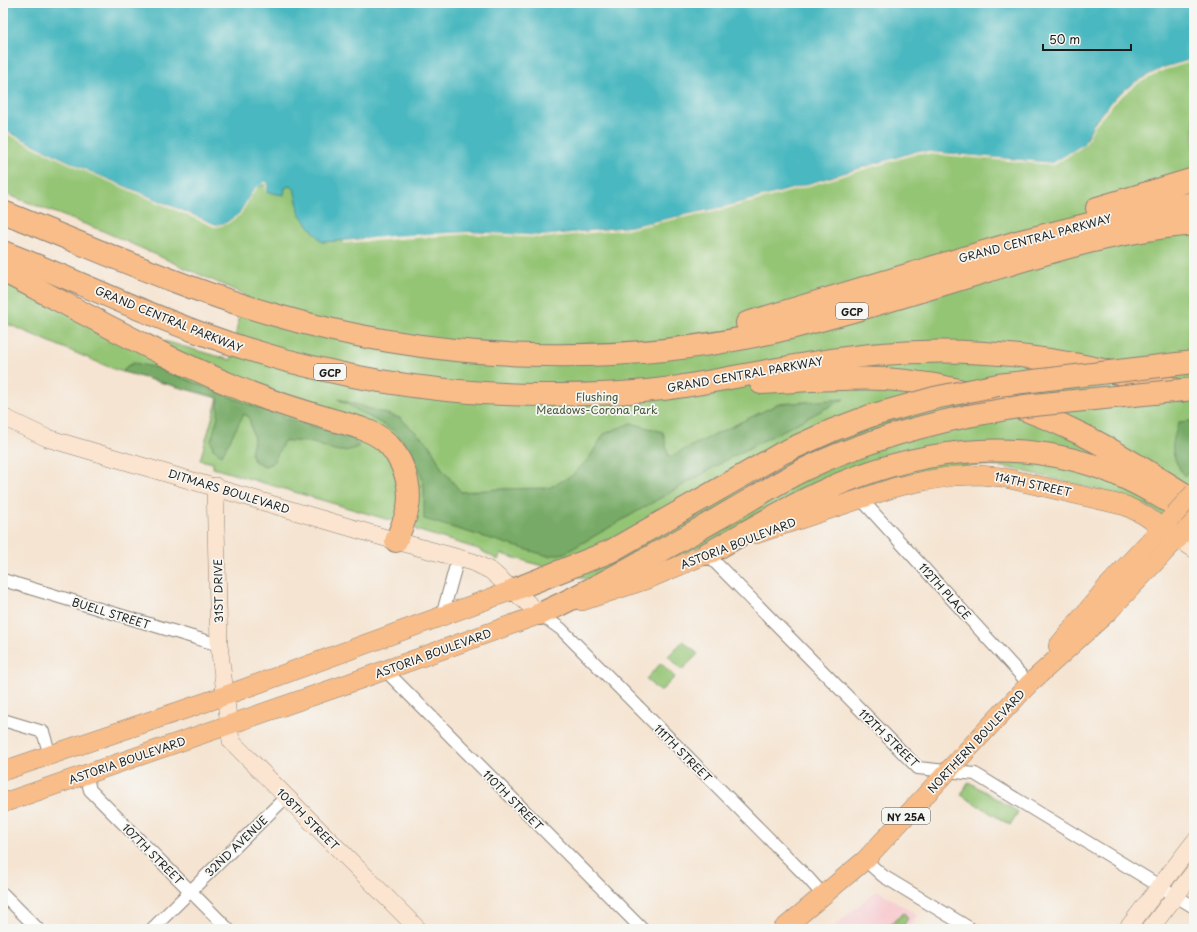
<svg xmlns="http://www.w3.org/2000/svg" width="1197" height="932" viewBox="0 0 1197 932" font-family="'Playpen Sans',sans-serif">
  <rect width="100%" height="100%" fill="#f6f6f2"/>
  <filter id="ink" filterUnits="userSpaceOnUse"><feTurbulence type="fractalNoise" baseFrequency=".025" numOctaves="2"/><feDisplacementMap in="SourceGraphic" scale="8" xChannelSelector="R" yChannelSelector="G"/><feConvolveMatrix kernelMatrix="1 2 1 2 8 2 1 2 1" color-interpolation-filters="sRGB"/></filter>
  <filter id="wash" filterUnits="userSpaceOnUse"><feTurbulence type="fractalNoise" baseFrequency=".012" numOctaves="4" result="noise"/><feDisplacementMap in="SourceGraphic" scale="16" xChannelSelector="R" yChannelSelector="G"/><feGaussianBlur stdDeviation="0.9" result="paint"/><feColorMatrix in="noise" values="0 0 0 0 0 0 0 0 0 0 0 0 0 0 0 0 0 1.4 0 .05"/><feComposite in="paint" operator="in"/></filter>
  <g filter="url(#wash)">
    <rect width="100%" height="100%" fill="#f5e4d1"/>
    <!-- built -->
    <polygon fill="#f7cfd3" points="877,890 917,915 909,929 831,929"/>
    <!-- green -->
    <g fill="#94c575" stroke="#587048">
      <polygon points="3,3 1194,24 1194,535 1145,505 1122,496 1010,468 984,465 954,466 913,474 760,519 611,586 501,554 498,560 478,549 416,530 416,528 213,468 213,463 200,460 218,398 116,370 3,322 3,282 162,344 164,341 231,360 243,294 103,231 3,193"/>
      <polygon points="683,641 698,654 682,670 668,656"/>
      <polygon points="661,663 675,677 660,692 646,679"/>
      <polygon points="969,782 1018,812 1010,825 961,795"/>
      <polygon points="904,913 908,918 902,929 884,929"/>
    </g>
    <!-- forest -->
    <g fill="#7a6" stroke="#4a6341">
      <path d="M 134,363 L 154,367 C 208,387 260,411 315,427 C 329,431 351,434 359,446 C 338,458 327,445 307,442 C 300,441 292,441 284,441 L 273,463 L 265,466 L 254,461 L 251,453 L 254,440 L 249,417 L 244,414 L 222,455 L 213,449 L 211,441 L 218,416 L 218,398 L 123,372 L 126,367 Z"/>
      <polygon points="338,399 400,418 430,445 442,469 461,492 499,489 549,488 573,475 589,458 604,434 631,423 663,432 669,457 778,404 844,399 730,458 565,553 548,556 424,519 424,486 417,461 396,432"/>
      <path d="M 1191,421 L 1194,423 L 1194,467 L 1184,476 C 1170,453 1170,448 1179,422 Z"/>
    </g>
    <!-- water -->
    <polygon fill="#49b8c0" stroke="#326a6e" points="3,3 1194,3 1194,59 1163,68 1136,82 1116,97 1094,123 1084,144 1053,163 919,151 782,192 724,207 629,227 542,236 469,232 322,242 300,215 294,188 289,186 285,188 284,195 266,192 268,183 254,189 239,214 226,223 216,225 88,171 3,130"/>
    <!-- pier -->
    <g fill="#f5e4d1">
      <polygon points="1194,59 1194,61 1164,70 1137,84 1118,99 1095,125 1085,145 1054,165 919,153 782,194 724,209 629,229 542,238 469,234 344,243 344,241 392,236 469,232 542,236 629,227 724,207 782,192 919,151 1053,163 1084,144 1094,124 1116,97 1136,82 1163,68"/>
      <polygon points="3,130 88,171 216,225 226,223 239,214 254,189 265,182 268,183 266,192 265,192 266,184 261,185 255,190 240,215 227,224 215,227 87,172 3,132"/>
    </g>
  </g>
  <g filter="url(#ink)">
    <g fill="none" stroke-linecap="round" stroke-linejoin="round">
      <defs>
        <g id="street">
          <polyline points="861,499 1029,684"/>
          <polyline points="707,554 918,768 975,774 1194,907"/>
          <polyline points="3,580 219,645"/>
          <polyline points="540,614 561,629 808,878 823,895"/>
          <polyline points="442,616 458,558"/>
          <polyline points="385,670 642,929"/>
          <polyline points="3,720 43,732 50,755"/>
          <polyline points="86,774 90,790 228,929"/>
          <polyline points="865,860 883,876 971,929"/>
          <polyline points="3,894 38,929"/>
          <polyline points="152,929 286,797"/>
        </g>
        <g id="secondary">
          <polyline points="3,417 47,438 396,541 473,562 491,571 540,614"/>
          <polyline points="215,486 219,645 231,741 418,929"/>
          <polyline points="1178,539 1194,549"/>
          <polyline points="1127,929 1194,842"/>
          <polyline points="1150,929 1194,872"/>
        </g>
        <g id="primary">
          <polyline points="756,534 896,487 924,481 955,476 979,475 1001,477 1126,506 1144,515 1178,539"/>
          <polyline points="582,601 648,579 721,548"/>
          <polyline points="1058,646 1105,589 1170,519"/>
          <polyline points="3,771 224,696 513,590"/>
          <polyline points="3,803 344,685 555,609"/>
          <polyline points="783,929 865,860 1029,684 1110,610 1194,521"/>
        </g>
        <g id="highway">
          <polyline points="1097,208 1194,179"/>
          <path d="M 3,212 C 89,246 179,287 268,313 C 436,363 623,370 794,327 C 858,311 921,291 984,272 C 1053,251 1121,230 1194,224"/>
          <path d="M 3,252 C 69,277 133,309 200,333 C 309,373 423,394 539,395 C 585,395 633,394 678,387 C 746,376 813,360 882,354 C 984,345 1084,360 1181,391"/>
          <path d="M 3,271 C 82,312 158,355 241,389 C 267,400 296,409 323,417 C 344,424 368,427 385,441 C 402,457 412,484 408,507 C 406,519 400,530 396,541"/>
          <polyline points="747,323 1017,242 1138,212 1194,203"/>
          <path d="M 761,383 C 802,381 844,377 885,379 C 951,383 1020,404 1079,433 C 1119,452 1156,477 1194,500"/>
          <path d="M 707,554 C 745,533 782,510 821,492 C 911,450 1012,435 1106,470 C 1137,482 1165,499 1194,517"/>
          <polyline points="513,590 611,551 782,453 833,430 870,416"/>
          <path d="M 540,614 C 601,586 659,552 717,519 C 745,503 772,486 801,471 C 854,445 911,428 968,416"/>
        </g>
      </defs>
      <!-- street casing -->
      <use href="#street" stroke="#888076" stroke-width="14"/>
      <!-- secondary casing -->
      <use href="#secondary" stroke="#888076" stroke-width="18"/>
      <!-- primary casing -->
      <use href="#primary" stroke="#888076" stroke-width="20"/>
      <!-- highway casing -->
      <use href="#highway" stroke="#888076" stroke-width="24"/>
      <!-- street -->
      <use href="#street" stroke="#fff" stroke-width="12"/>
      <!-- secondary -->
      <use href="#secondary" stroke="#fce5d0" stroke-width="17"/>
      <!-- primary -->
      <use href="#primary" stroke="#f8bd89" stroke-width="19"/>
      <!-- highway -->
      <use href="#highway" stroke="#f8bd89" stroke-width="22"/>
      <defs>
        <polyline id="primary-bridge" points="1174,515 1194,493"/>
        <g id="highway-bridge">
          <polyline points="870,416 934,398 998,385 1194,362"/>
          <polyline points="968,416 1024,406 1194,389"/>
        </g>
      </defs>
      <!-- primary-bridge casing -->
      <use href="#primary-bridge" stroke="#888076" stroke-width="20" stroke-linecap="butt"/>
      <!-- highway-bridge casing -->
      <use href="#highway-bridge" stroke="#888076" stroke-width="24" stroke-linecap="butt"/>
      <!-- primary-bridge -->
      <use href="#primary-bridge" stroke="#f8bd89" stroke-width="19"/>
      <!-- highway-bridge -->
      <use href="#highway-bridge" stroke="#f8bd89" stroke-width="22"/>
    </g>
  </g>
  <g text-anchor="middle" dominant-baseline="central" stroke-width="3.5" stroke-linejoin="round" paint-order="stroke">
    <!-- shield labels -->
    <g fill="#f6f6f2" stroke="#5d5d5c" stroke-width="1">
      <rect x="836" y="303" width="32" height="16" rx="3"/>
      <rect x="314" y="364" width="32" height="16" rx="3"/>
      <rect x="882" y="808" width="48" height="16" rx="3"/>
    </g>
    <g font-size="10" font-weight="bold" fill="#1c1c1c">
      <text x="852" y="311">GCP</text>
      <text x="330" y="372">GCP</text>
      <text x="906" y="816">NY 25A</text>
    </g>
    <!-- street labels -->
    <g font-size="11" fill="#1c1c1c" stroke="#f6f6f2">
      <text transform="translate(1035 238) rotate(-15)">GRAND CENTRAL PARKWAY</text>
      <text transform="translate(169 319) rotate(22)">GRAND CENTRAL PARKWAY</text>
      <text transform="translate(745 374) rotate(-10)">GRAND CENTRAL PARKWAY</text>
      <text transform="translate(1033 484) rotate(12)">114TH STREET</text>
      <text transform="translate(229 491) rotate(17)">DITMARS BOULEVARD</text>
      <text transform="translate(738 543) rotate(-21)">ASTORIA BOULEVARD</text>
      <text transform="translate(218 591) rotate(-91)">31ST DRIVE</text>
      <text transform="translate(945 591) rotate(48)">112TH PLACE</text>
      <text transform="translate(111 613) rotate(17)">BUELL STREET</text>
      <text transform="translate(433 653) rotate(-20)">ASTORIA BOULEVARD</text>
      <text transform="translate(889 738) rotate(44)">112TH STREET</text>
      <text transform="translate(976 741) rotate(-47)">NORTHERN BOULEVARD</text>
      <text transform="translate(683 753) rotate(45)">111TH STREET</text>
      <text transform="translate(127 760) rotate(-19)">ASTORIA BOULEVARD</text>
      <text transform="translate(513 800) rotate(45)">110TH STREET</text>
      <text transform="translate(308 819) rotate(45)">108TH STREET</text>
      <text transform="translate(236 846) rotate(-44)">32ND AVENUE</text>
      <text transform="translate(153 854) rotate(45)">107TH STREET</text>
    </g>
    <!-- park labels -->
    <g font-size="11" fill="#46573b" stroke="#f6f6f2">
      <text x="597" y="396">Flushing<tspan x="597" dy="13">Meadows-Corona Park</tspan></text>
    </g>
  </g>
  <!-- margin -->
  <rect width="1197" height="932" fill="none" stroke="#f6f6f2" stroke-width="16"/>
  <!-- scale -->
  <path d="M1043 44v6h88v-6" fill="none" stroke="#1c1c1c" stroke-width="2"/>
  <text x="1049" y="44" font-size="12" fill="#1c1c1c" stroke="#f6f6f2" stroke-width="3" paint-order="stroke">50 m</text>
</svg>
